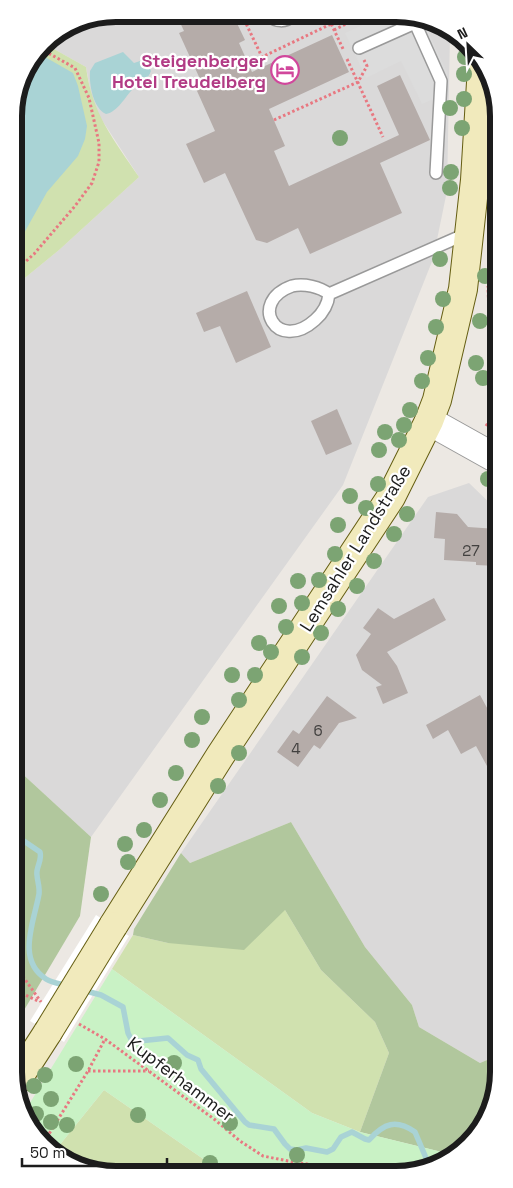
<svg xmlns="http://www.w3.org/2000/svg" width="513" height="1188" viewBox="0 0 513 1188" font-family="'Space Grotesk',sans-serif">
  <rect width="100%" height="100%" fill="#ece8e3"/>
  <!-- residential -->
  <g fill="#dad9d9">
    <polygon points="116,14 417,16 450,34 447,191 433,259 343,485 91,837 16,768 15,286 59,250 139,177 100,117 92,100 86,67 45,44 48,39 77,21"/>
    <polygon points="469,483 497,510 499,1055 480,1063 419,1027 412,1005 365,947 291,822 190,863 181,853 428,497"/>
  </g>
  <!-- grass -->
  <g fill="#d0e1af">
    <path d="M 45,44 L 86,67 C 92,114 114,140 139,177 L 59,250 L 15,286 L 14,109 L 24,71 Z"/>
    <polygon points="285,910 321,970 375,1022 389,1053 360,1132 312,1113 112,969 133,935 168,943"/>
    <polygon points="104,1090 222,1172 96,1172 54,1152"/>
  </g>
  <!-- forest -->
  <g fill="#b1c79d">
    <polygon points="16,768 91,837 80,916 17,1022"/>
    <polygon points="291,822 365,947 412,1005 419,1027 480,1063 499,1055 499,1079 474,1139 450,1154 360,1132 389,1053 375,1022 321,970 285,910 244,950 168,943 133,935 134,929 181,853 190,863"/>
  </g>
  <!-- park -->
  <g fill="#c9f2c5">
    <polygon points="496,157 496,279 491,218"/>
    <polygon points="112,969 312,1113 360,1132 450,1154 423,1171 222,1172 104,1090 54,1152 48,1149 25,1111"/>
  </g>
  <!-- parking -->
  <polygon fill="#dcdcdc" points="383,16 417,16 435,25 427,29 447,72 447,93 422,104 401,61 366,78 345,33"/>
  <!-- water -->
  <g fill="#a9d3d5">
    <path d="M 123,52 L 134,63 L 140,61 L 147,63 L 151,71 C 148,80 141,81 135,87 C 127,94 122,105 113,111 C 110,113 109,113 106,114 C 93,108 89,84 90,71 L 95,63 Z"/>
    <polygon points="38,53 73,73 78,86 87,126 85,139 78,156 47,192 23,235 14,245 14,109 24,71"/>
  </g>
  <!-- pier -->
  <polygon fill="#fff" points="96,915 129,936 64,1042 30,1021"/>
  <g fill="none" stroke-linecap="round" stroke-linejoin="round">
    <!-- stream -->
    <g stroke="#a9d3d5" stroke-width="5.5">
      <path d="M 16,833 L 18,837 L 40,852 C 42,859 38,864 37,871 C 36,878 40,885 39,894 C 34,922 16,960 46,979 C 52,983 62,984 69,986"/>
      <path d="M 82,990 L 101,995 L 123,1007 L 128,1033 L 131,1039 L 139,1041 L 168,1038 L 187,1055 L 198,1060 L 201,1069 L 245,1122 L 249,1125 L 274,1129 L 285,1144 L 290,1149 L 297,1150 L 306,1148 L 327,1152 L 333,1149 L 341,1137 L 352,1132 L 365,1139 L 369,1140 C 384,1123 396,1119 415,1132 L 426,1158 L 433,1164"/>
    </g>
  </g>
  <!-- building -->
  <g fill="#b5aca9">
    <polygon points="176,14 233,15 245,40 239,43 252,72 332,35 349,72 269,109 285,146 274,151 289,186 399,135 377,86 400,75 430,140 380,163 402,213 310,254 298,228 267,243 256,240 225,173 204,183 186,144 215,131 193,82 200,79 179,33 184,31"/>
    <polygon points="247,291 271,347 236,363 220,326 204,332 196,313"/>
    <polygon points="337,409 352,444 326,455 311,421"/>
    <polygon points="436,512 457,514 468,527 497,529 497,566 476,565 476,562 444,560 445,539 434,538"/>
    <polygon points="434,598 446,620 387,652 397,666 408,693 383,704 376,687 382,685 362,670 356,655 371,634 363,628 378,608 394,619"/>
    <polygon points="480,695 498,728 498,786 476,746 461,754 448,730 433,739 426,725"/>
    <polygon points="327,696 357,718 339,723 320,749 314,745 298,767 277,752 293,730 299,734"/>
  </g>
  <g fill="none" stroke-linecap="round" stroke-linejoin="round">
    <defs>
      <g id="service">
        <path d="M 268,15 C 276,22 285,23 294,15"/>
        <polyline points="418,16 415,23 441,81 436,173"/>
        <polyline points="359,48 415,23"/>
        <path d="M 329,294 C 328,305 323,313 315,320 C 277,354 247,302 292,286 C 304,283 320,287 329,294 L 468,233"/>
      </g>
      <polyline id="tertiary" points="429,421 497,459"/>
      <g id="secondary">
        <polyline points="113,926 220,756 391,497 429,421 437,400 463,289 475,180 482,66"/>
        <polyline points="17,1080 48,1032"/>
      </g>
    </defs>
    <!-- service casing -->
    <use href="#service" stroke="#999" stroke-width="14"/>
    <!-- tertiary casing -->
    <use href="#tertiary" stroke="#999" stroke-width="30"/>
    <!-- secondary casing -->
    <use href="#secondary" stroke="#655e12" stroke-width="30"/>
    <!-- path -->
    <g stroke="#e87881" stroke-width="3" stroke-dasharray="2.5 2.5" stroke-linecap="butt">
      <polyline points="242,15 262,57 331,24"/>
      <polyline points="327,15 344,51"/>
      <polyline points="334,30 364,15"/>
      <polyline points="347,59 383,137"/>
      <polyline points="274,120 358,82 367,66 364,60"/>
      <polyline points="15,271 34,254 75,206 92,183 99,162 99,143 89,98 75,68 41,49"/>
      <polyline points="486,426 490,420 492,410 488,286"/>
      <polyline points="17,968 41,1002"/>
      <polyline points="17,991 38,1001"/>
      <polyline points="79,1024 105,1039 214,1119 240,1141 263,1156 288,1161 350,1171"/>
      <polyline points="88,1071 149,1071"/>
      <polyline points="44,1142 88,1071 105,1039"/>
    </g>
    <!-- service -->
    <use href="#service" stroke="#fff" stroke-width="11"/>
    <!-- tertiary -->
    <use href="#tertiary" stroke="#fff" stroke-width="28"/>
    <!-- secondary -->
    <use href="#secondary" stroke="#f1eabc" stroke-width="28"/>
    <defs>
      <polyline id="secondary-bridge" points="48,1032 113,926"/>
    </defs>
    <!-- secondary-bridge casing -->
    <use href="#secondary-bridge" stroke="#655e12" stroke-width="30" stroke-linecap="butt"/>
    <!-- secondary-bridge -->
    <use href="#secondary-bridge" stroke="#f1eabc" stroke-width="28"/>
  </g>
  <!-- trees -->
  <g fill="#7ca473">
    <circle cx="465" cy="57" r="8"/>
    <circle cx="464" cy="74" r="8"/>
    <circle cx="464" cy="99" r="8"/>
    <circle cx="450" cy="108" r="8"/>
    <circle cx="462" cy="128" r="8"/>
    <circle cx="340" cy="138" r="8"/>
    <circle cx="451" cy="172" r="8"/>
    <circle cx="450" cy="188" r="8"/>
    <circle cx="440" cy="259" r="8"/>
    <circle cx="485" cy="276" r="8"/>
    <circle cx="443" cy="299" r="8"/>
    <circle cx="480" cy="321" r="8"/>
    <circle cx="436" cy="327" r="8"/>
    <circle cx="428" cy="358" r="8"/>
    <circle cx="476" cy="363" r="8"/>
    <circle cx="483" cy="378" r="8"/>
    <circle cx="422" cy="381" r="8"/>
    <circle cx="410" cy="410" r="8"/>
    <circle cx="404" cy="425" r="8"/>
    <circle cx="385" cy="432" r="8"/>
    <circle cx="399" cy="440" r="8"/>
    <circle cx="379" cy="450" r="8"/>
    <circle cx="488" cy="479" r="8"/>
    <circle cx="378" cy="484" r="8"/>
    <circle cx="350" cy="496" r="8"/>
    <circle cx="366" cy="508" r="8"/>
    <circle cx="407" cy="514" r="8"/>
    <circle cx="338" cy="525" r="8"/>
    <circle cx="394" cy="534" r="8"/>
    <circle cx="335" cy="554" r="8"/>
    <circle cx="374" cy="561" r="8"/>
    <circle cx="319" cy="580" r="8"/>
    <circle cx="298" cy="581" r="8"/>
    <circle cx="357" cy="586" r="8"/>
    <circle cx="302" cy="603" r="8"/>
    <circle cx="279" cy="606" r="8"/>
    <circle cx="338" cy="609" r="8"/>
    <circle cx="286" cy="627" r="8"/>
    <circle cx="321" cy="633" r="8"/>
    <circle cx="259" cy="643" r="8"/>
    <circle cx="271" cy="652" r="8"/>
    <circle cx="302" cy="657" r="8"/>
    <circle cx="232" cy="675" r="8"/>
    <circle cx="255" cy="675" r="8"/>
    <circle cx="239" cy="700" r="8"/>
    <circle cx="202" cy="717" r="8"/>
    <circle cx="192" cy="740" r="8"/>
    <circle cx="239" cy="753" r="8"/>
    <circle cx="176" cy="773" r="8"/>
    <circle cx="218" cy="786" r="8"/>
    <circle cx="160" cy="800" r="8"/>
    <circle cx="144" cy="830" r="8"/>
    <circle cx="125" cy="844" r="8"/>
    <circle cx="128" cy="862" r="8"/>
    <circle cx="101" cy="894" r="8"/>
    <circle cx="174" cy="1063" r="8"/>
    <circle cx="76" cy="1064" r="8"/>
    <circle cx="45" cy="1075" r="8"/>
    <circle cx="34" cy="1086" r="8"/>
    <circle cx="51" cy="1099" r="8"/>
    <circle cx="36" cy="1114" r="8"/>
    <circle cx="138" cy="1115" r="8"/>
    <circle cx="51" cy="1122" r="8"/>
    <circle cx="230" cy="1123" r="8"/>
    <circle cx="67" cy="1125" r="8"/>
    <circle cx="297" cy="1155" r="8"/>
    <circle cx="210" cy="1163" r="8"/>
  </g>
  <!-- icons -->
  <defs>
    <symbol id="hotel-ring" viewBox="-11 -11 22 22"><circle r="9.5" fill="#fff" stroke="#d1479c" stroke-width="1.5"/><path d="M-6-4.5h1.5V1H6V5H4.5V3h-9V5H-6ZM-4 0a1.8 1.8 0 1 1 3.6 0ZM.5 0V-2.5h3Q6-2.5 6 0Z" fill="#d1479c"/></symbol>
  </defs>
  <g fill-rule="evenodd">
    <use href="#hotel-ring" x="269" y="54" width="32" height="32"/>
  </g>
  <g text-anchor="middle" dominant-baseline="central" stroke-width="4.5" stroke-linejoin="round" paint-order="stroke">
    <!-- number labels -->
    <g font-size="15" fill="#42403f">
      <text x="471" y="550">27</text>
      <text x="318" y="730">6</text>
      <text x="296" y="748">4</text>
    </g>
    <!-- hotel labels -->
    <g font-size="18" font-weight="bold" fill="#b23c85" stroke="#fff" text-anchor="end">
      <text x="266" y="60">Steigenberger<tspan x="266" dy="21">Hotel Treudelberg</tspan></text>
    </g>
    <!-- street labels -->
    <g font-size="18" fill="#1c1c1c" stroke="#fff">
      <text transform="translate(355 548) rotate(-58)">Lemsahler Landstraße</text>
      <text transform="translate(181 1079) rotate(37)">Kupferhammer</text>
    </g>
  </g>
  <!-- crop -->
  <path d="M0 0H513V1188H0ZM116 22H396A94 94 0 0 1 490 116V1072A94 94 0 0 1 396 1166H116A94 94 0 0 1 22 1072V116A94 94 0 0 1 116 22Z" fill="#fff" fill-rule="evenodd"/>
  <path fill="none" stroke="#1c1c1c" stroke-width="6" d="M116 22H396A94 94 0 0 1 490 116V1072A94 94 0 0 1 396 1166H116A94 94 0 0 1 22 1072V116A94 94 0 0 1 116 22Z"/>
  <!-- north arrow -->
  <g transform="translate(468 45) rotate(335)" stroke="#ffffff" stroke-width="4" paint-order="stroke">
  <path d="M0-4L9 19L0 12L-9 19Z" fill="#1c1c1c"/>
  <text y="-8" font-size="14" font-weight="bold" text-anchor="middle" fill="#1c1c1c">N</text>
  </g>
  <!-- scale -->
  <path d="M22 1158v8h145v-8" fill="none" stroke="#1c1c1c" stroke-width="2.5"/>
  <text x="30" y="1158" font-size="15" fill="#1c1c1c" stroke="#ffffff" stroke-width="4" paint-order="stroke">50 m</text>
</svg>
